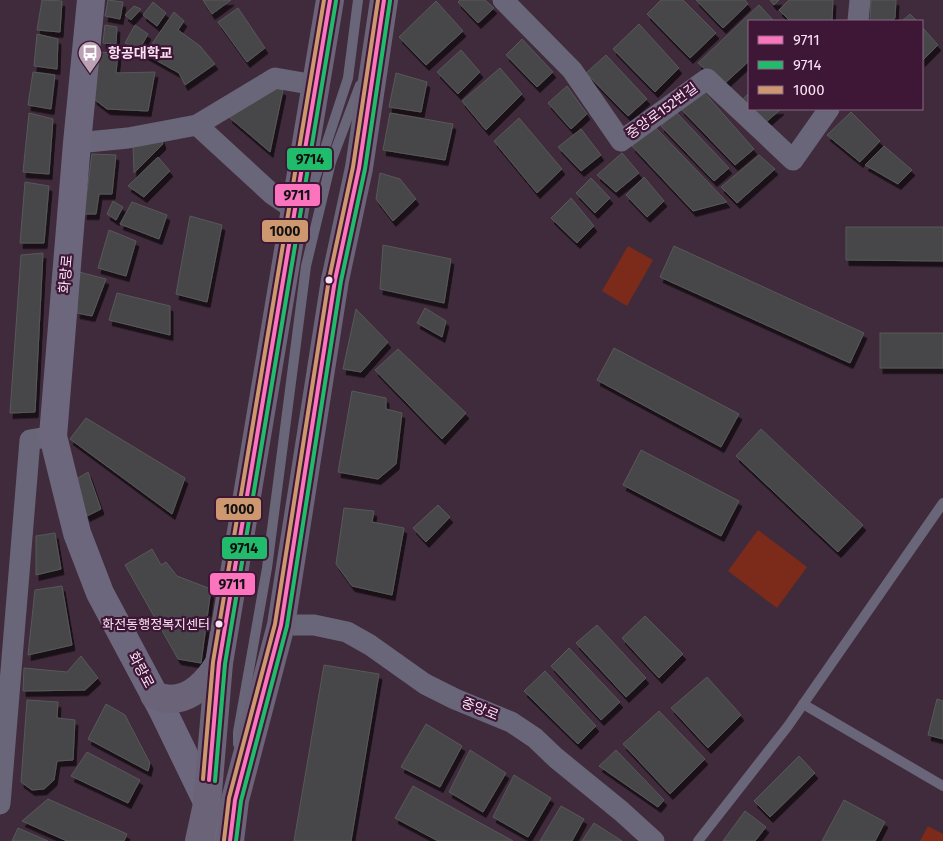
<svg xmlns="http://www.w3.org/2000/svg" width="943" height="841" viewBox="0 0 943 841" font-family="'Fira Sans','Noto Sans KR',sans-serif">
  <defs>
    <filter id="shadow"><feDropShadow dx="3" dy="5.5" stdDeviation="0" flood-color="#0009"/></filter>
  </defs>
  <rect width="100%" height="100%" fill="#402b3c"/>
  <!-- green -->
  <g fill="#7c2a19">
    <polygon points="628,246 653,260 627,306 602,291"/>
    <polygon points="758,530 807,567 777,608 728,571"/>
    <polygon points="928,826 943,834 943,841 920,841"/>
  </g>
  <!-- building -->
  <g fill="#464749" stroke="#585859" filter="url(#shadow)">
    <polygon points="42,0 62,1 60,32 37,30"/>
    <polygon points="108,0 123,2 120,19 105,16"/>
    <polygon points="203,0 231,0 212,14"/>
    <polygon points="460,0 485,0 494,8 478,23 458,2"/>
    <polygon points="661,0 683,0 716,33 690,58 647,14"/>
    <polygon points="696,0 745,0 748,4 723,28"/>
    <polygon points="770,0 779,0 774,5"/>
    <polygon points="789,0 833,0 832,20 830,21 790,21 779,10"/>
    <polygon points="871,0 896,0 895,18 892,21 870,21"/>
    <polygon points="436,1 463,31 426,65 399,37"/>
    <polygon points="153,2 166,13 157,26 143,15"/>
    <polygon points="759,5 774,21 749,21 749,61 723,85 698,63"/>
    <polygon points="134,6 141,9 131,20 125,15"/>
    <polygon points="238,8 265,48 247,62 218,22"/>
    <polygon points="174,12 184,21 178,30 200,46 215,64 185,85 179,73 145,54"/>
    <polygon points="910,14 917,21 902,21"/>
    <polygon points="639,24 679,68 655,92 613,49"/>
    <polygon points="105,25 117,27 116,44 103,43"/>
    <polygon points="135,25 148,34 139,50 125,43"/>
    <polygon points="922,27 938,45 922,61"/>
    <polygon points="37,34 58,39 57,69 34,66"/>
    <polygon points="522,39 553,72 537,87 506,55"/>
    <polygon points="461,50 480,72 458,94 437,72"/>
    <polygon points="97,52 118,53 116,73 155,72 148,111 107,109 94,99"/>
    <polygon points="606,55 647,99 628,116 586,73"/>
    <polygon points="500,68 522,94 486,130 462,101"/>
    <polygon points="33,72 55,75 51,109 28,105"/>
    <polygon points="396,73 427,82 421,112 389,107"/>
    <polygon points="567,86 587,114 571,129 548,103"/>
    <polygon points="275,88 283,90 270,152 229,117"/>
    <polygon points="703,91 754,149 735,165 681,109"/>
    <polygon points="749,93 749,107 742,100"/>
    <polygon points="751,109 781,109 765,123"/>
    <polygon points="676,112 729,168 714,181 661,126"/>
    <polygon points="851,112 880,141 860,162 827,135"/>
    <polygon points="29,113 53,119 49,174 23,172"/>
    <polygon points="390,113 453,124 445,160 383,150"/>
    <polygon points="519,118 562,169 537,193 494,141"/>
    <polygon points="655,127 727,202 693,211 632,146"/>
    <polygon points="581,129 601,155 581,171 558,147"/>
    <polygon points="161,137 163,144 134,173 133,144"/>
    <polygon points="884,146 912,170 898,184 865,165"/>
    <polygon points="622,153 639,173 616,192 597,175"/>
    <polygon points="92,154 116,155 112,194 99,194 96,214 84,214"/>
    <polygon points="759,155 775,169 737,203 721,187"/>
    <polygon points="158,157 170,171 144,197 128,186"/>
    <polygon points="380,173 400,179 416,199 393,221 376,199"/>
    <polygon points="644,177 664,201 647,217 626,195"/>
    <polygon points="591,178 610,198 595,213 576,193"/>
    <polygon points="25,182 49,186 44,243 20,243"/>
    <polygon points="571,198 594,226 577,243 551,218"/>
    <polygon points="113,201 123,207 116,220 107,214"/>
    <polygon points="132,202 167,215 159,239 120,224"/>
    <polygon points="190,216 222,225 207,302 176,294"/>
    <polygon points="846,227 943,227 943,261 846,260"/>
    <polygon points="109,230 136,241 126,276 98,268"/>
    <polygon points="383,245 451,259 444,303 380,289"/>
    <polygon points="674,246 864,333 850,363 660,277"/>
    <polygon points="43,253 35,412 10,413 21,255"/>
    <polygon points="79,272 106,279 92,316 77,313"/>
    <polygon points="117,293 170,306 170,335 109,320"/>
    <polygon points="425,308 446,321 442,337 417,323"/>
    <polygon points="356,309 388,342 361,372 343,369"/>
    <rect x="880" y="333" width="63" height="35"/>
    <polygon points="614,348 739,414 721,447 597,380"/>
    <polygon points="398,349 466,413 442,439 375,370"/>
    <polygon points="352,391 386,398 386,409 402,413 396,464 378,479 338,472"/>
    <polygon points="86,418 185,478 172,514 70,439"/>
    <polygon points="761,429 863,525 838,552 736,456"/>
    <polygon points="641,450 739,501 721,536 623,485"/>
    <polygon points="88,472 101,509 87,516 73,481"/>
    <polygon points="438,505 450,517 426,542 413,528"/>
    <polygon points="344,508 374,511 372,522 404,528 392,595 352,586 336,564"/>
    <polygon points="55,533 61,569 36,575 36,536"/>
    <polygon points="152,549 161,565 166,562 177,576 211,589 201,663 178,659 125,565"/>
    <polygon points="62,586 72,645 28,655 35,590"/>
    <polygon points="645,616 683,654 659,678 622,638"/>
    <polygon points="597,625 646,678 626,697 576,643"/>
    <polygon points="569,648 620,702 601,720 551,666"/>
    <polygon points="81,656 98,678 85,690 23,691 24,668 67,672"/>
    <polygon points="324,665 379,674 351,841 294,841"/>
    <polygon points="545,671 596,726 578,744 524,691"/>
    <polygon points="707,677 741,715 708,748 671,708"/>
    <polygon points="937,699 943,701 943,739 928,735"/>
    <polygon points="27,700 58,702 57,718 75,720 73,760 57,761 54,780 44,789 32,790 21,782"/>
    <polygon points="106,704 125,715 150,763 148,771 88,739"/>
    <polygon points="659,711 705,759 670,794 623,744"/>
    <polygon points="426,724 462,746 440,787 401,767"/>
    <polygon points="470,750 506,773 483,812 449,792"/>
    <polygon points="616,750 664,800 658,807 599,766"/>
    <polygon points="87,752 140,780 128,803 71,776"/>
    <polygon points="799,756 815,773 770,817 754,801"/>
    <polygon points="514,775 551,798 528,837 493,817"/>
    <polygon points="413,786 513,841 438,841 395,818"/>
    <polygon points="48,799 127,834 124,841 67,841 22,821"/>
    <polygon points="844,800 885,822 875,841 822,841"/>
    <polygon points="561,806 584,819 572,841 540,841"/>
    <polygon points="745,811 766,827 755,841 723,841"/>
    <polygon points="594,823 622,841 582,841"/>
    <polygon points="18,828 48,841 12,841"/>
  </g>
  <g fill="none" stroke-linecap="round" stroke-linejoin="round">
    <!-- service -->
    <g stroke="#69667a" stroke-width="10">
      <polyline points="309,197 348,78 358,0"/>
      <polyline points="803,704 943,786"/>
      <polyline points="238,744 238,732 267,568 306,266 331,162 360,85"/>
      <polyline points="698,841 788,726 943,503"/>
    </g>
    <!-- minor -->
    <g stroke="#69667a" stroke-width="21">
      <polyline points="503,0 572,70 621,141 707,79 793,160 829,109"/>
      <polyline points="858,21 860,0"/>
      <polyline points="197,125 272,194 294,209"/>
      <polyline points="77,143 128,138 197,125 275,78 315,85"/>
      <polyline points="281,625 314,625 347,632 370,645 425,684 455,699 511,722 535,738 556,758 621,811 654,841"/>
      <polyline points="0,804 30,440 53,436"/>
    </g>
    <!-- secondary -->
    <polyline stroke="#6d677e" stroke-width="28" points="91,0 77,143 53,436 77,533 100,593 163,711 226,841"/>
    <!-- primary -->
    <g stroke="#6b6378" stroke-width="28">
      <path d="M 154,695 C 183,708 205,686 219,663"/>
      <polyline points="199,841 207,804 219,663 330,0"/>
      <polyline points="230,841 235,800 281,625 335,280 359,168 384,0"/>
    </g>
    <defs>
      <g id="bus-1">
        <polyline points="209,780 219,663 330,0"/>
        <polyline points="230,841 235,800 281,625 335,280 359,168 384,0"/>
      </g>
      <g id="bus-2">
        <polyline points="215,781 225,664 336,1"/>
        <polyline points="236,841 241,801 287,626 341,281 365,169 390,1"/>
      </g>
      <g id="bus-3">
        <polyline points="203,779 213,662 324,0"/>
        <polyline points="224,840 229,798 275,624 329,279 353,167 378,0"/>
      </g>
    </defs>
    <!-- bus-1 casing -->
    <use href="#bus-1" stroke="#3e1737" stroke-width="8"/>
    <!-- bus-2 casing -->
    <use href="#bus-2" stroke="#3e1737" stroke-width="8"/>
    <!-- bus-3 casing -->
    <use href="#bus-3" stroke="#3e1737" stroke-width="8"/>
    <!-- bus-1 -->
    <use href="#bus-1" stroke="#fc73be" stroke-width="4"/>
    <!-- bus-2 -->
    <use href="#bus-2" stroke="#20bc6c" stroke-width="4"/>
    <!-- bus-3 -->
    <use href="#bus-3" stroke="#cd976f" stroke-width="4"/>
  </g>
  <!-- icons -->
  <defs>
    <symbol id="bus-pin" viewBox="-11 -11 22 30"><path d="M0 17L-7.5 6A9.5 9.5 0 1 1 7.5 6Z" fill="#baa2b4" stroke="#3e1737"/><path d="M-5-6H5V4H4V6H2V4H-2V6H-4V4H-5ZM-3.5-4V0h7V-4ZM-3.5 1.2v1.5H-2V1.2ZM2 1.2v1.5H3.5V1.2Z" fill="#fff"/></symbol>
  </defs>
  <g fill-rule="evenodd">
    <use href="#bus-pin" x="76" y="39" width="28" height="38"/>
  </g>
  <!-- markers -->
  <g fill="#fbe2f5" stroke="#3e1737" stroke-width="2">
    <circle cx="329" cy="280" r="4.5"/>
    <circle cx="219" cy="624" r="4.5"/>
  </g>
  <g text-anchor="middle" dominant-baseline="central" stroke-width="4.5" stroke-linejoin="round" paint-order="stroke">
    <!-- bus labels -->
    <g font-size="13" fill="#fbe2f5" stroke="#3e1737" text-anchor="end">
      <text x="210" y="624">화전동행정복지센터</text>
    </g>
    <!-- poi labels -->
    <g font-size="14" font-weight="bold" fill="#fbe2f5" stroke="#3e1737" text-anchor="start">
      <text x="108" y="53">항공대학교</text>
    </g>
    <!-- street labels -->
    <g font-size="14" fill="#fbe2f5" stroke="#3e1737">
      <text transform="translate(662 111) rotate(-36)">중앙로152번길</text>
      <text transform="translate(66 274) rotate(-85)">화랑로</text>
      <text transform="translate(141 670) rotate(62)">화랑로</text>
      <text transform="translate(480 709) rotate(22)">중앙로</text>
    </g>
  </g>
  <g stroke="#3e1737" stroke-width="2">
    <rect x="286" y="147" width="47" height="24" rx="5" fill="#20bc6c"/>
    <rect x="274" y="183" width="47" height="24" rx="5" fill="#fc73be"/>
    <rect x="261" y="219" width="48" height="24" rx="5" fill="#cd976f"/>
    <rect x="215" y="497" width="47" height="24" rx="5" fill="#cd976f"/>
    <rect x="221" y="536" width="47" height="24" rx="5" fill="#20bc6c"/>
    <rect x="209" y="572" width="47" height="24" rx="5" fill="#fc73be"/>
  </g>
  <g font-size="14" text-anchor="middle" font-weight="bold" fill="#111">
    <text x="310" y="164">9714</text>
    <text x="297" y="200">9711</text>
    <text x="285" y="236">1000</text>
    <text x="239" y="514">1000</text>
    <text x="244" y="553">9714</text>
    <text x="232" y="589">9711</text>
  </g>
  <!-- legend -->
  <rect x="748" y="20" width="175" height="90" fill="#3e1737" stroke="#8a6883"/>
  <rect x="758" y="36" width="25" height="8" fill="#fc73be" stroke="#8a6883"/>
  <text x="793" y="45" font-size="15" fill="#fbe2f5">9711</text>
  <rect x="758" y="61" width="25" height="8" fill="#20bc6c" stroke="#8a6883"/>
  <text x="793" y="70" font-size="15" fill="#fbe2f5">9714</text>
  <rect x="758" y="86" width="25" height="8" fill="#cd976f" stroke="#8a6883"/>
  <text x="793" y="95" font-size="15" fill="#fbe2f5">1000</text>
</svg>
